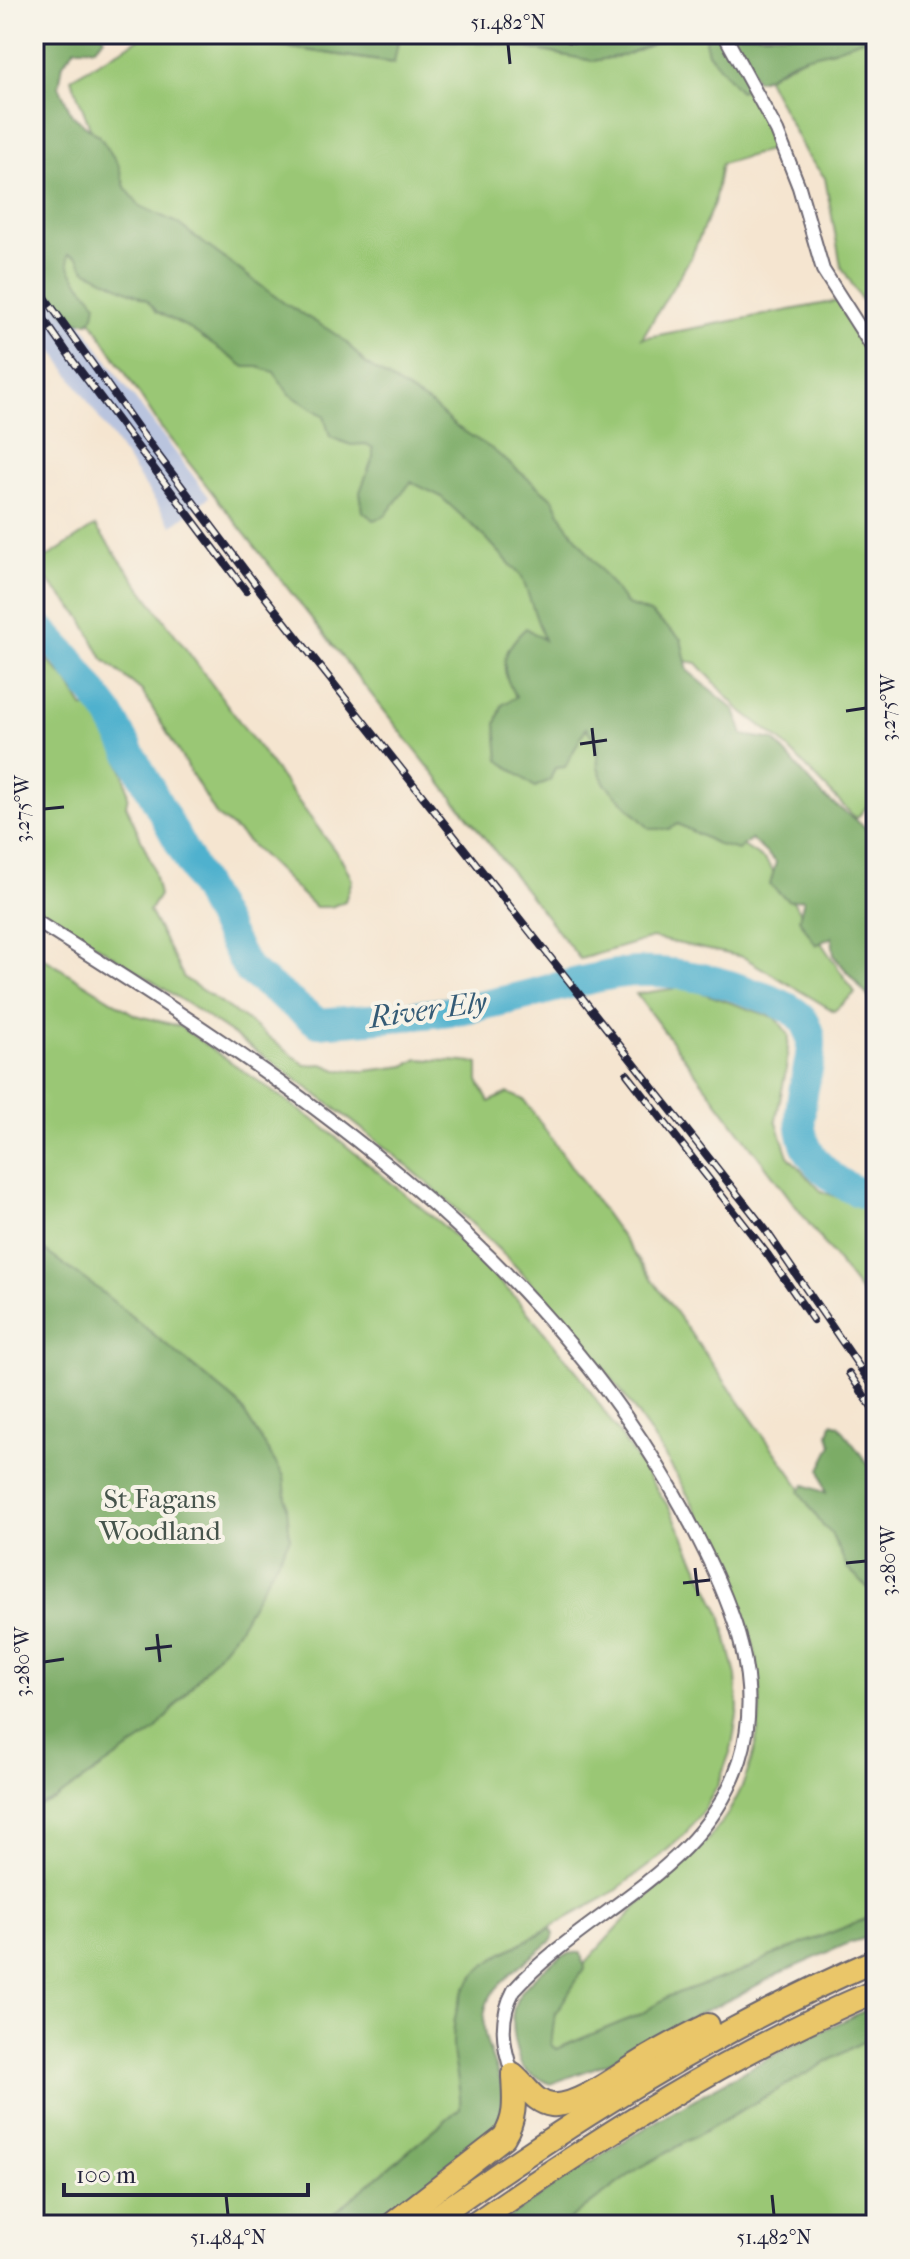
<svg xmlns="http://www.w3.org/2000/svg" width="910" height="2259" viewBox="0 0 910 2259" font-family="'IM FELL French Canon',serif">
  <rect width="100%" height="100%" fill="#f7f3e8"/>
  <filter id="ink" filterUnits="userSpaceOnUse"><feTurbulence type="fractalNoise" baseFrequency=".0125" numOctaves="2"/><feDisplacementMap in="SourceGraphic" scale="16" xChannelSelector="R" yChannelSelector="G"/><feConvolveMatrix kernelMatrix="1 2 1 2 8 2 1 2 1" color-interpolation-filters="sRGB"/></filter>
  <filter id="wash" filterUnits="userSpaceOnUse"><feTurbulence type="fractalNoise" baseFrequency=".006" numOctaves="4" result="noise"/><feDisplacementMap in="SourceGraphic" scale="32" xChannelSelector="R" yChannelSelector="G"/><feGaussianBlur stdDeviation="1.8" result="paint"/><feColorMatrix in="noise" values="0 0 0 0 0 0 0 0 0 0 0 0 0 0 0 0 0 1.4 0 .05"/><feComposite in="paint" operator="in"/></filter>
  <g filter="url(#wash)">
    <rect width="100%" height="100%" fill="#f5e5d0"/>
    <!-- industrial -->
    <polygon fill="#b9c4de" points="34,254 123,383 209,497 172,526 34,322"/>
    <!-- green -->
    <g fill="#9ac774" stroke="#5e7458" stroke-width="2">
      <polygon points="148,34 196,34 393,63 398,36 512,45 593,61 625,55 664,38 704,34 745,90 780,147 721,164 714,203 691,257 642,338 838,301 859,345 876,370 876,796 856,819 781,741 738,708 697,663 652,656 123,214 71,78"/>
      <polygon points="876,37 876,324 841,266 825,178 806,154 766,77 812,53 834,50 859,38"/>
      <polygon points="34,190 513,530 624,767 766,861 855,993 834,1011 743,957 652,938 580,959 159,425 34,232"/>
      <polygon points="95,526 344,863 352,880 345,901 331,907 315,907 238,832 217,816 142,691 103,659 81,617 34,566"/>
      <path d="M 34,646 L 67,680 L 83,707 L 92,709 C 104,732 135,780 126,805 L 152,864 L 159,895 L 149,911 L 184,978 L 249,1022 L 305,1065 L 323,1064 L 337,1070 L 365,1071 L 405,1066 L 418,1059 L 478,1063 L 478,1081 L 489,1102 L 508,1093 L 524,1100 L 876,1593 L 876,1921 L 556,2056 L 546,2037 C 550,2024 551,2005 558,1993 C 566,1981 579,1970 589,1959 C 606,1940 623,1921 641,1903 C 696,1852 738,1823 755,1746 C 773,1667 740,1596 705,1527 C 559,1242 297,1070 34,906 Z"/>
      <polygon points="34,952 135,1015 179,1026 321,1125 446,1228 515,1297 579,1374 670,1509 721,1614 736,1676 738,1708 732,1747 718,1785 705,1808 683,1836 652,1863 609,1895 494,1958 453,2041 461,2096 460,2108 320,2225 34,2225"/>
      <polygon points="685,987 776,1018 789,1035 786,1070 776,1120 788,1156 821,1191 876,1212 876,1317 862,1294 636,994"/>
      <polygon points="876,2034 876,2225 562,2225 636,2170"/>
    </g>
    <!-- forest -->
    <g fill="#7bac66" stroke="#4e6750" stroke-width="2">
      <path d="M 34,34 L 103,34 L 104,38 L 94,48 L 75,48 L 63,64 L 59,86 L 72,115 L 100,137 L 118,164 L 125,187 L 140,206 L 177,223 L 284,303 L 329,330 L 345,341 L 366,364 L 433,406 L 454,425 L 492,449 L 554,500 L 564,521 L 627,605 L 650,613 L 681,639 L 688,671 L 735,710 L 743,735 L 774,740 L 823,796 L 865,827 L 873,847 L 873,879 L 876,885 L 876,1006 L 834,956 L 832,937 L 816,945 L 799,919 L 804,899 L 789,901 L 770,885 L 776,862 L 751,839 L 738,850 L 719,845 L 678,824 L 669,829 L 650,829 L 604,783 L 598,767 L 596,742 L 586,728 L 565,767 L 555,768 L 550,780 L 535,787 L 499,760 L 496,724 L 502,705 L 516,697 C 498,668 501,651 526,628 L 544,640 L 522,577 L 486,538 L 440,496 L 411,482 L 385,516 L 374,520 L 363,512 L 360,492 L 373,457 L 373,448 L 366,444 L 351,445 L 330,437 L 324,416 L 289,394 L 274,372 L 258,367 L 245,367 L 187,327 L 157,312 L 147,300 L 85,270 L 77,257 L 68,254 C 65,274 86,287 96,303 L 94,315 L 89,322 L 77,322 L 65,314 L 34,267 Z"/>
      <polygon points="196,34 541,34 623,41 648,34 670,34 670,37 625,55 593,61 512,45 399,36 394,63"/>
      <path d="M 709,34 L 876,34 L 876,37 C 856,38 851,45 833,50 C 816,55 808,54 790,63 C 779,68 767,80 756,80 L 749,67 L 742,72 L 750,86 L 740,91 L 708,53 L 705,41 Z"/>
      <polygon points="34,1243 98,1289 238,1403 284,1476 290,1538 237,1631 155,1731 54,1800 34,1807"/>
      <polygon points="832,1423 839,1425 876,1475 876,1605 869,1589 848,1569 831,1533 823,1526 799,1491 805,1485 826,1493 820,1469 832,1445 829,1434"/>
      <path d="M 876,1915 L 876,1935 L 849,1943 L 778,1974 L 735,1997 L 638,2042 L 608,2063 L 550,2084 C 542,2079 529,2075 523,2068 C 519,2062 517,2052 515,2045 C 506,2005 518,1990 548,1966 C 558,1958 567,1951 581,1953 L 584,1969 L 555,2014 L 551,2045 L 556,2049 L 641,2014 L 669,1996 L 750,1968 L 769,1957 Z"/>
      <path d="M 551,1928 L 554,1934 L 552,1940 C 533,1957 507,1973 492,1994 C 473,2022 491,2054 501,2082 C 507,2100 499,2125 489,2140 L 377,2225 L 320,2225 L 460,2108 C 462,2086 452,2064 453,2041 C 454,1968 495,1958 551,1928 Z"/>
      <path d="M 876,2005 L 876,2034 L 636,2170 L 562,2225 L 498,2225 C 617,2140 743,2067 876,2005 Z"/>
    </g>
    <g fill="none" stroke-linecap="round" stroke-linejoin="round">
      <!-- river -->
      <path stroke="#4fb1ce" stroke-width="30" d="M 34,622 L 69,659 L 109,713 L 248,970 L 318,1023 C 364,1019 411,1017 457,1010 C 511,1002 563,983 616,974 C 656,967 710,977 747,991 C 762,997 779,1001 792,1010 C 845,1044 764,1113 823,1169 C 838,1183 856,1193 876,1197"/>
    </g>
  </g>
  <g filter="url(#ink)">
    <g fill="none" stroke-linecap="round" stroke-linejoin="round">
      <defs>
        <g id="minor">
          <polyline points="724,34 777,131 799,187 823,270 876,353"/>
          <path d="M 34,920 C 293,1082 559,1258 699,1540 C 734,1609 764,1683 740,1760 C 705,1871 586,1910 514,1990 C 499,2018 502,2045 513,2075"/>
        </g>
        <polyline id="tertiary" points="571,34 625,34"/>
        <g id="trunk">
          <path d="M 513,2075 C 526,2085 534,2103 552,2105 C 578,2108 624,2071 647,2058 C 667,2046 687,2036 708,2025"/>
          <path d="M 391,2225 L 504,2137 C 517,2116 514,2099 513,2075"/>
          <path d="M 425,2225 C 568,2123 714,2030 876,1960"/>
          <path d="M 473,2225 C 601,2136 732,2052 876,1991"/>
        </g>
      </defs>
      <!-- minor casing -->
      <use href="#minor" stroke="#6c666f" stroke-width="16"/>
      <!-- tertiary casing -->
      <use href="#tertiary" stroke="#6c666f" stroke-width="20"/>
      <!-- trunk casing -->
      <use href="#trunk" stroke="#6c666f" stroke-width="26"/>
      <!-- minor -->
      <use href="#minor" stroke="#fff" stroke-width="12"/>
      <!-- tertiary -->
      <use href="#tertiary" stroke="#fff" stroke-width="16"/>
      <!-- trunk -->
      <use href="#trunk" stroke="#eac669" stroke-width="22"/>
      <defs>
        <g id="rail">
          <polyline points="34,282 143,435 262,593 765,1229 876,1391"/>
          <polyline points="34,305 73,361 246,591"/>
          <polyline points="627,1074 768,1255 813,1320"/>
          <polyline points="849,1373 876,1413"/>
        </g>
      </defs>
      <!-- rail casing -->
      <use href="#rail" stroke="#22223b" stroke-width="8"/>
      <!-- rail -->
      <use href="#rail" stroke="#f7f3e8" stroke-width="5" stroke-dasharray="15" stroke-linecap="butt"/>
    </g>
  </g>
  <!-- ticks -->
  <path fill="none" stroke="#22223b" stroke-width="3" d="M 508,44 L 510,64M 846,711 L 866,708M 592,728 L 595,756M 580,744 L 607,740M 44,809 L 64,807M 846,1563 L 866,1561M 695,1568 L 698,1596M 683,1583 L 710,1580M 157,1634 L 160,1662M 145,1649 L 172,1646M 44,1662 L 64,1659M 226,2195 L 228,2215M 772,2195 L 774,2215"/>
  <g text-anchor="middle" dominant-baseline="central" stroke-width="8" stroke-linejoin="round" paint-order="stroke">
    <!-- park labels -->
    <g font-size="28" fill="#46544c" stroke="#f7f3e8">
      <text x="160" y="1498">St Fagans<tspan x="160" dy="32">Woodland</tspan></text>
    </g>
    <!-- water labels -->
    <g font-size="30" font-style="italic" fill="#345b76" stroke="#f7f3e8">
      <text transform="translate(428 1010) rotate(-8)">River Ely</text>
    </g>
  </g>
  <!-- margin -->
  <rect width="910" height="2259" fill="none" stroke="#f7f3e8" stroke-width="88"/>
  <!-- scale -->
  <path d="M64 2183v12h244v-12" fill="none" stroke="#22223b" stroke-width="4"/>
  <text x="76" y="2183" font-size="24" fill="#22223b" stroke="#f7f3e8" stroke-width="6" paint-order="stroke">100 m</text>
  <rect x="44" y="44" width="822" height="2171" fill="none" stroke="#22223b" stroke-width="3"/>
  <g font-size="20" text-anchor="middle" fill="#22223b">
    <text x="508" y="29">51.482°N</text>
    <text transform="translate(888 708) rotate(-90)" y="7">3.275°W</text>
    <text transform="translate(22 809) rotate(-90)" y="7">3.275°W</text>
    <text transform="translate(888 1561) rotate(-90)" y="7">3.280°W</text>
    <text transform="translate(22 1662) rotate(-90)" y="7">3.280°W</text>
    <text x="228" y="2244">51.484°N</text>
    <text x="774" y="2244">51.482°N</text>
  </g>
</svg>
